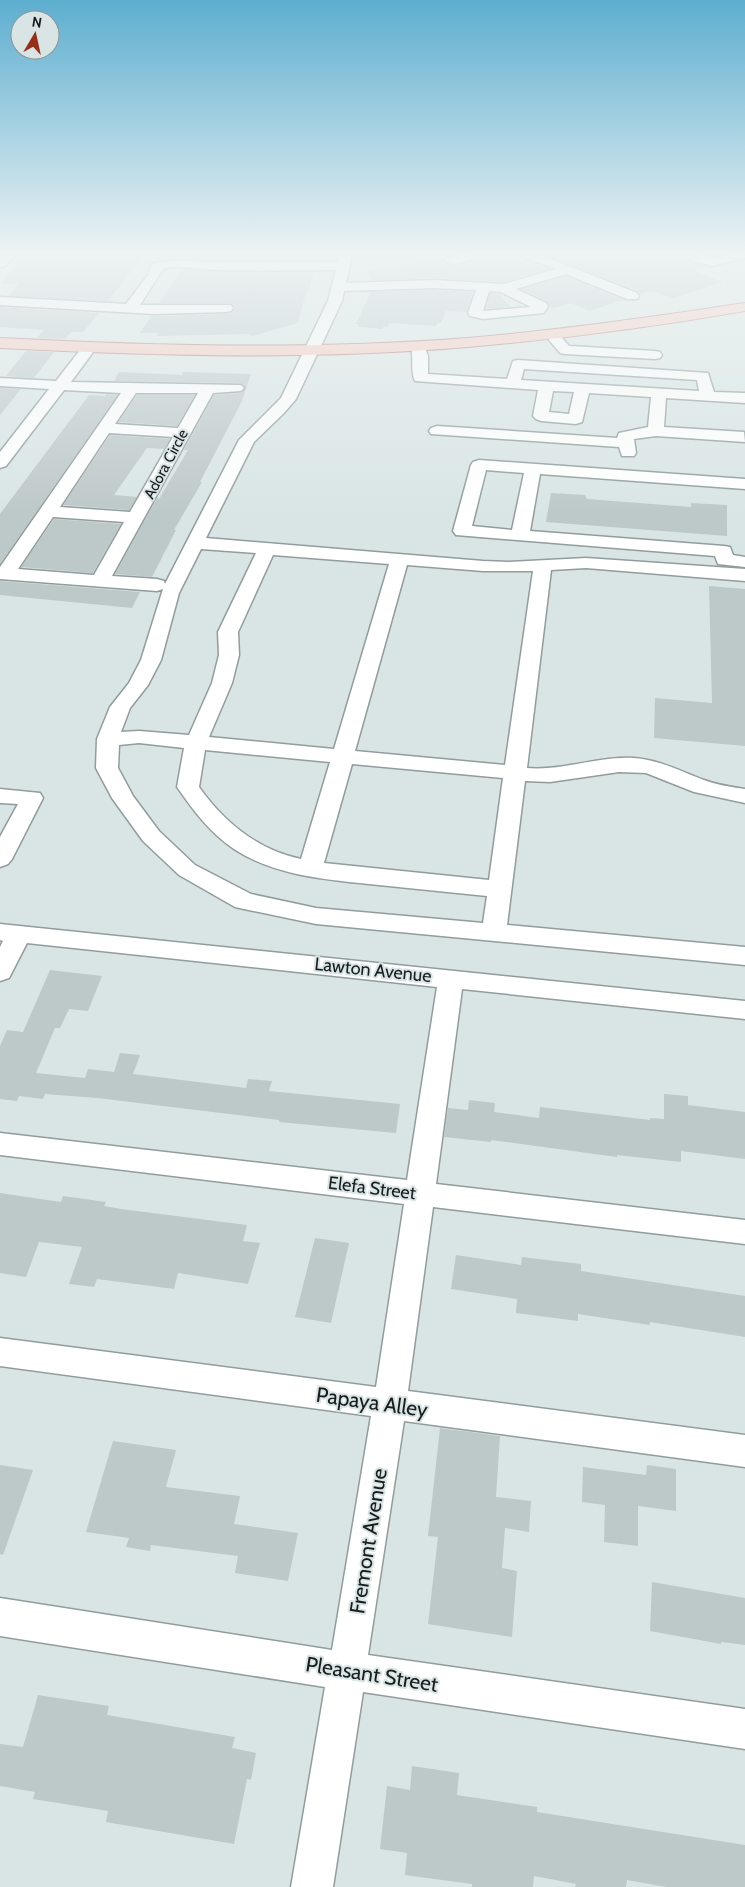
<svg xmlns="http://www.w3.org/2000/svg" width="745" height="1887" viewBox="0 0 745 1887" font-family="Cabin,sans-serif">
  <rect width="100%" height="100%" fill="#d9e5e5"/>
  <!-- building -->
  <g fill="#bdc8c9">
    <polygon points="31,251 147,251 108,301 8,296 19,284 1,283"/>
    <polygon points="195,251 321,251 318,260 190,259"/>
    <polygon points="388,251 465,251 445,257 445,263 453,267 490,256 493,251 512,251 515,256 549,269 504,282 434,278 372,280 367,269 422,266"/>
    <polygon points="536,251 669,251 672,256 708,267 694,271 723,282 674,298 651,291 640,294 638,291"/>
    <polygon points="183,269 216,272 314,272 309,289 307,289 298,323 252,336 248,334 157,336 158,333 140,333 151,316 226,314 233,312 235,307 231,303 159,303"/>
    <polygon points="566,276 623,300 589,311 571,303 554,308 550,306 547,301 521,289"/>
    <polygon points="434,290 473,292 466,312 446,311 441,323 437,323 436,326 389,323 388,327 384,326 382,329 358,327 359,324 356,324 371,292"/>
    <polygon points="490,293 500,294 510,307 486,309"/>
    <polygon points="0,307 99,313 83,332 71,332 65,339 37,338 44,330 0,327"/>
    <polygon points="26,351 54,352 34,378 6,376"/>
    <polygon points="119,372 182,375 183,372 251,374 242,401 200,482 202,482 174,530 176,530 152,577 115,574 157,498 159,499 188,450 184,450 214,395 241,393 246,388 241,383 114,381"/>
    <polygon points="0,388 21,389 0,415"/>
    <polygon points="106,394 118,395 0,564 0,514 89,395 105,396"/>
    <polygon points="137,395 195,395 177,426 118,422"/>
    <polygon points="110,435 170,439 164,449 147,448 114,495 137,497 129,510 63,505"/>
    <polygon points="551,493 585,495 587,499 691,507 691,503 727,505 727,536 546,522"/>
    <polygon points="54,519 121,524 93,573 21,567"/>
    <polygon points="0,581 140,592 132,608 0,595"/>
    <polygon points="709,586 745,589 745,746 654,738 655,698 712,703"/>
    <polygon points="50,970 102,976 88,1011 69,1009 60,1028 55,1028 36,1073 85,1078 88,1069 114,1072 120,1053 140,1055 133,1074 246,1088 248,1079 272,1081 269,1091 400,1104 396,1133 279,1122 279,1120 97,1098 45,1094 43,1099 19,1096 17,1101 0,1099 0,1046 7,1030 23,1032"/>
    <polygon points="664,1094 688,1096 688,1105 745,1112 745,1159 681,1151 681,1162 617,1155 617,1157 491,1140 491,1142 444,1137 448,1108 468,1110 469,1100 495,1103 494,1112 539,1118 540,1107 650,1120 650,1118 664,1119"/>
    <polygon points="0,1193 61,1202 63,1196 106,1202 104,1206 121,1209 247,1225 243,1241 260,1243 248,1284 178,1273 174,1289 97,1279 94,1287 69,1284 82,1247 39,1242 26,1277 0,1273"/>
    <polygon points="315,1238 349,1243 331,1323 295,1317"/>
    <polygon points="456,1255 521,1265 522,1257 581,1264 581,1271 745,1296 745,1337 650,1322 650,1325 578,1314 578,1321 516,1313 517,1299 451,1289"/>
    <polygon points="440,1428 500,1436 496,1497 531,1501 529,1532 505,1528 502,1568 517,1571 512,1637 428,1624 438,1537 428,1536"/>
    <polygon points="113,1441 176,1450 166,1487 240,1496 234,1524 298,1533 288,1581 235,1573 238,1556 151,1545 150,1551 126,1547 129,1538 86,1532"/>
    <polygon points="0,1465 33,1470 3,1555 0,1554"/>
    <polygon points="647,1465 676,1469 676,1511 638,1506 638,1546 604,1542 605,1505 582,1502 583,1467 646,1475"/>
    <polygon points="652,1582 745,1598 745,1645 721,1642 721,1644 650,1631"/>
    <polygon points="38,1695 109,1706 107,1715 235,1737 232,1748 256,1753 251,1780 247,1779 234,1844 106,1822 108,1811 33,1799 35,1792 0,1786 0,1744 23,1747"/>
    <polygon points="412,1766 459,1773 457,1795 537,1807 537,1812 745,1845 745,1887 666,1887 627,1880 626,1887 575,1887 576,1884 534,1876 533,1887 472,1887 472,1884 405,1875 407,1853 380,1849 387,1786 410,1790"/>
  </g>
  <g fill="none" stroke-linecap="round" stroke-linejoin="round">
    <defs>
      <g id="minor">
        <polygon points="5,251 18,251 5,266 0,267 0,256"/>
        <path d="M 341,251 L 353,251 L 346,283 L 434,280 L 504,284 L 555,269 L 516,254 L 514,251 L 531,251 L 637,293 L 639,296 L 637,299 L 627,299 L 566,274 L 516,289 L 546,303 L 548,306 L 544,313 L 483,319 L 470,316 L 468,313 L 476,290 L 434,288 L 344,291 L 342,301 L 296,399 L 284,413 L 254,442 L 206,538 L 483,561 L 509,562 L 586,558 L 745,569 L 745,581 L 586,568 L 551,570 L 527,768 C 563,771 598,756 634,758 C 660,760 680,771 704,780 C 717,785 731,787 745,789 L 745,803 L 694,792 L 646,773 L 619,772 L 550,782 L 525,781 L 507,925 L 745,947 L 745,965 L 316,924 L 244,909 L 235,907 L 179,875 L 143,841 L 112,798 L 96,768 L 97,739 L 110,707 L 129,683 L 141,660 L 163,589 L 157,591 L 0,579 L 0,567 L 121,393 L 64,390 L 6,466 L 0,468 L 0,452 L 49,389 L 0,386 L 0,378 L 56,381 L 84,345 L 94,345 L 96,348 L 71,382 L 241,385 L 244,388 L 241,391 L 213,393 L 112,576 L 157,579 L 164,581 L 165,584 L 239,440 L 281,398 L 328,301 L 336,270 C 296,270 256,271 216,270 C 198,270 180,264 163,269 L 140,305 L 231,305 L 233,308 L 231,311 L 226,312 L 154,314 L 0,305 L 0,297 L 126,304 L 148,275 L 152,264 C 175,258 195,262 218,262 C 258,262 298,262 338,262 ZM 489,291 L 501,292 L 531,307 L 483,311 ZM 136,393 L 198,393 L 178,428 L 115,424 ZM 109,433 L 173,437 L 130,512 L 60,507 ZM 53,517 L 124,522 L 94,575 L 18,569 ZM 201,549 L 256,553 L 218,632 L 219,655 L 212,683 L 189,735 L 139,731 L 121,732 L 130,708 L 148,685 L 161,660 L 179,593 ZM 273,555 L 389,564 L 334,749 L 209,737 L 232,683 L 239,655 L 238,632 ZM 407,565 L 483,571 L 533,571 L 505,765 L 355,751 ZM 139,743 L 184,748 L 177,787 C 193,810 210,833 234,849 C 274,875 322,879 369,884 C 408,888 447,892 487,896 L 483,923 L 316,908 L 251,894 L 195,865 L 159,831 L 133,796 L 118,768 L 119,745 ZM 205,750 L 330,762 L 301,859 C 258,850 224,822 199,787 ZM 352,764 L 503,778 L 489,880 L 324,863 Z"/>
        <polygon points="472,251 491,251 489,254 452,265 446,261 447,258"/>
        <polygon points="671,251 690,251 713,258 745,251 745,258 712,266 673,254"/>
        <polygon points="552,331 557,332 569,346 655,351 660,352 662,355 660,358 655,359 565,354 560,353 545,335 547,332"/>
        <path d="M 418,342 L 423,343 L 428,356 L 428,374 L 507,379 L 513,361 L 518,360 L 708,373 L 714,392 L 745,393 L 745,403 L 666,398 L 664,427 L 744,432 L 745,442 L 656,436 L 634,439 L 636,453 L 634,456 L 622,456 L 619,447 L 431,434 L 429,431 L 431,428 L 437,426 L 617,438 L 619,433 L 648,427 L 651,397 L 589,393 L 582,422 L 576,424 L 541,421 L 536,419 L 533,416 L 538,390 L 415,381 C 410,372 414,357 411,346 L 413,343 ZM 524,369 L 697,380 L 699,391 L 521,380 ZM 553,391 L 574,392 L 569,414 L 549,412 Z"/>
        <path d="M 479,460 L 745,479 L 745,489 L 540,474 L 530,531 L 724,546 L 730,547 L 733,555 L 745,557 L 745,567 L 718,564 L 715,556 L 456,535 L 453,531 L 471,465 L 473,462 ZM 486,470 L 524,473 L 512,530 L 472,526 Z"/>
        <polygon points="0,789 40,793 43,798 12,859 8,864 0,867 0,837 18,804 0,803"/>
        <polygon points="0,924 745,1001 745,1019 462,989 436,1184 745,1220 745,1244 433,1207 408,1391 745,1435 745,1467 404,1421 368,1655 745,1709 745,1749 363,1692 333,1887 291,1887 325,1687 0,1636 0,1598 332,1650 371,1416 0,1366 0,1338 376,1387 404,1204 0,1155 0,1133 407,1180 437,987 27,943 9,978 0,981 0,947 3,941 0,940"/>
      </g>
      <path id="major" d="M 745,303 L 745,311 C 653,327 561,339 468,347 C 312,360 156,356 0,348 L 0,338 C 156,346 312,350 468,338 C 561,330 653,317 745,303 Z"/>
    </defs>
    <!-- minor casing -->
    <use href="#minor" stroke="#919c9d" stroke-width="3"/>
    <!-- major casing -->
    <use href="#major" stroke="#a67266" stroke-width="2"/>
    <!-- minor -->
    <use href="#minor" fill="#fff" fill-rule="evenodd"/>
    <!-- major -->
    <use href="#major" fill="#f8c7bb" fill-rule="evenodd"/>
  </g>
  <!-- sky -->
  <linearGradient id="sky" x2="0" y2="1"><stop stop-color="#5daed0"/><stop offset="0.49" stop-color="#eef3f3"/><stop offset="1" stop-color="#eef3f3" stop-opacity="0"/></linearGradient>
  <rect width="745" height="515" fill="url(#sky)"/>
  <g text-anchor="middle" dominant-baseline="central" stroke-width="4" stroke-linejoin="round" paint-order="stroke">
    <!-- far-street labels -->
    <g font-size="15" fill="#181c1c" stroke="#d9e5e5">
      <text transform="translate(166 464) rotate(-62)">Adora Circle</text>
    </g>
    <!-- street labels -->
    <g font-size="18" fill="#181c1c" stroke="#d9e5e5">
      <text transform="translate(373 970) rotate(6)">Lawton Avenue</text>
      <text transform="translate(372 1188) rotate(7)">Elefa Street</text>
    </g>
    <!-- near-street labels -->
    <g font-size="21" fill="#181c1c" stroke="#d9e5e5">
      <text transform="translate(372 1402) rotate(8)">Papaya Alley</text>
      <text transform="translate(368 1541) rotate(-81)">Fremont Avenue</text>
      <text transform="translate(372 1674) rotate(9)">Pleasant Street</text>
    </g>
  </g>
  <!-- north arrow -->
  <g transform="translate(35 35) rotate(9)"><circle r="24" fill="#d9e5e5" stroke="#8c9595"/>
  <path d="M0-4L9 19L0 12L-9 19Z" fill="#982f18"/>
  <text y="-8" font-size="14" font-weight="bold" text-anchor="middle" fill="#181c1c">N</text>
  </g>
</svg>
